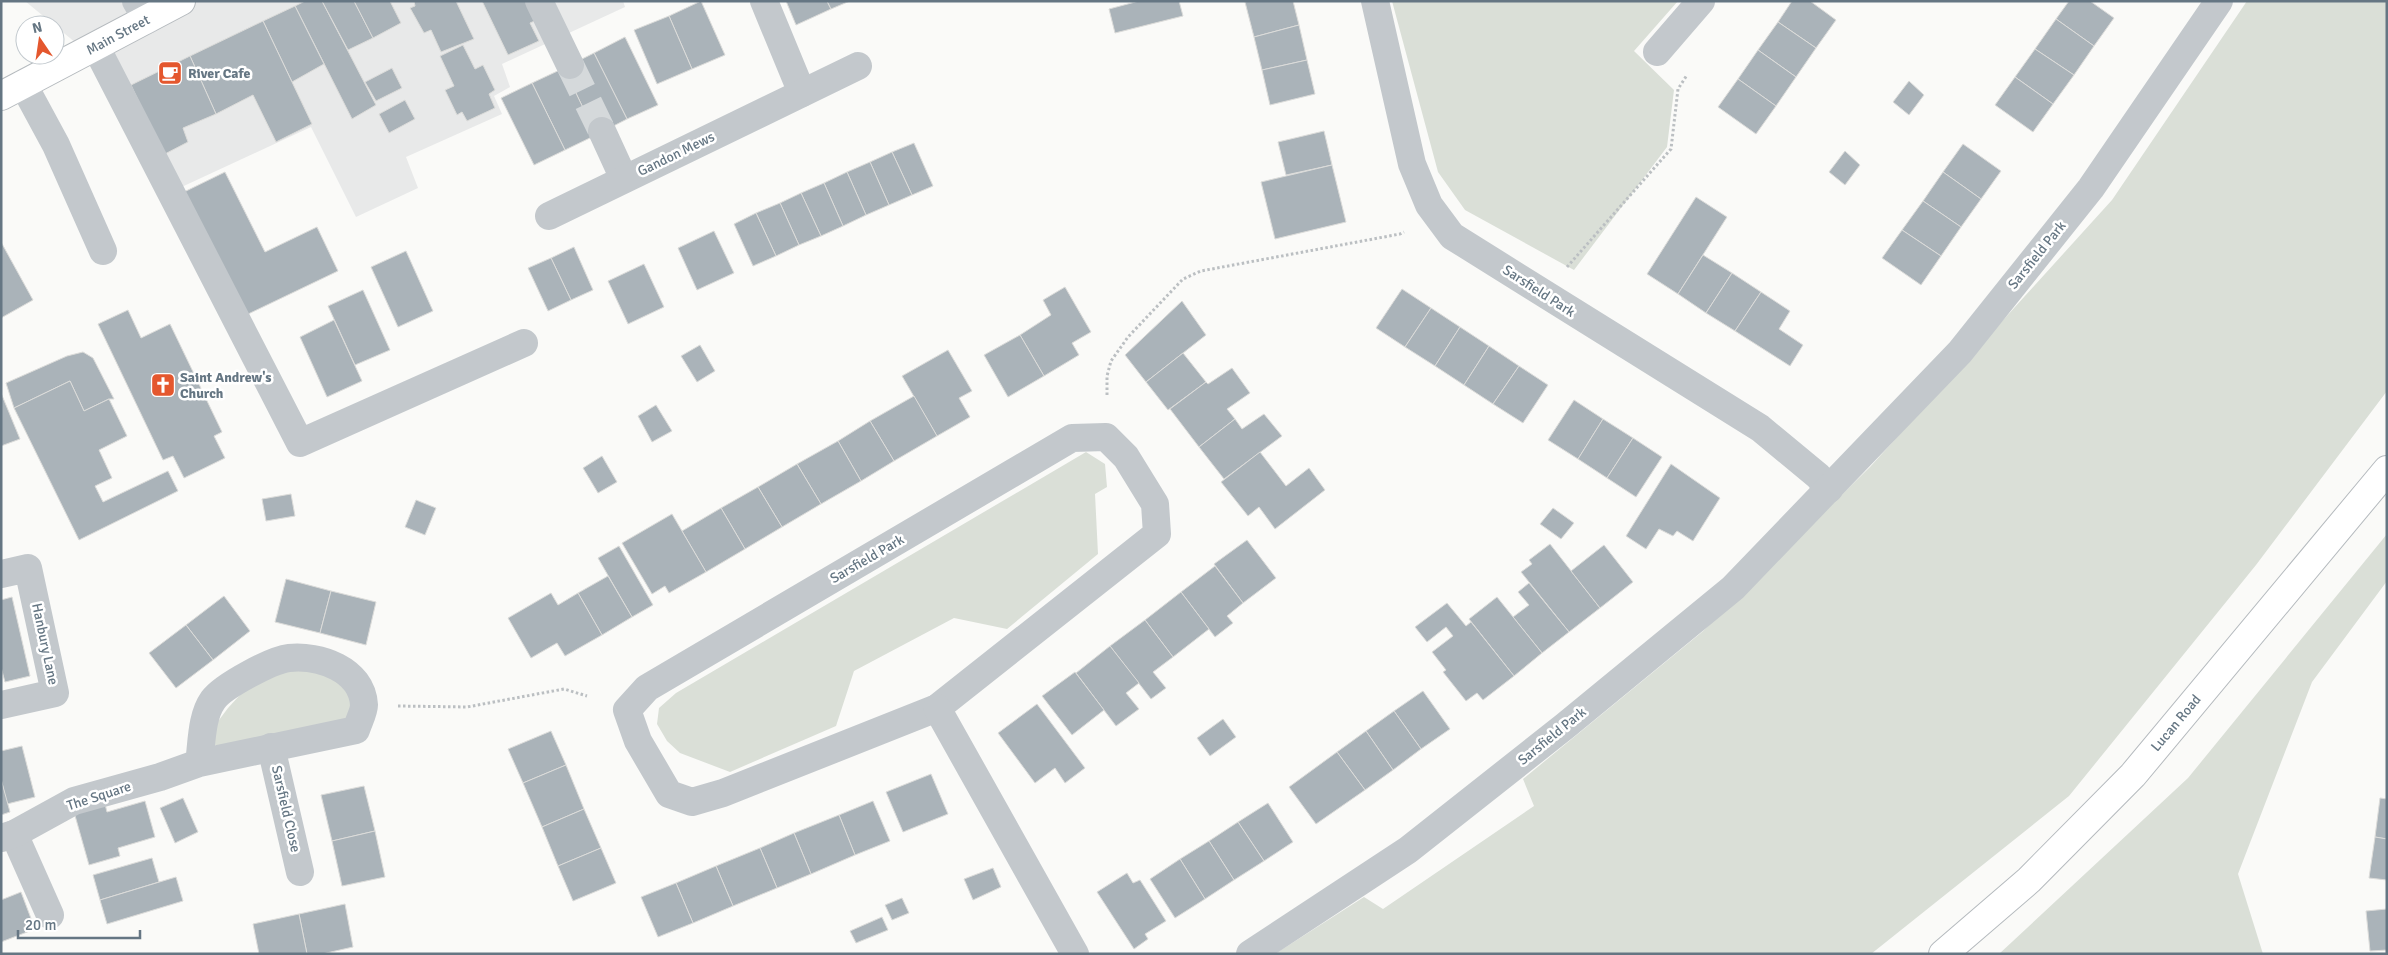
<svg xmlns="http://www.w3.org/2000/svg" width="2388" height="955" viewBox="0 0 2388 955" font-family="Signika,sans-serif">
  <rect width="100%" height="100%" fill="#fafaf8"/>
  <!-- built -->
  <polygon fill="#e8e9e9" points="25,1 623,1 625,7 502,64 510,87 494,96 502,114 406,157 418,188 356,217 311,127 173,191 116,76"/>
  <!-- green -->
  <g fill="#dadfd7">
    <polygon points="1392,1 1678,1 1634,51 1674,90 1667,147 1574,270 1465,210 1438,172"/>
    <polygon points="2247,1 2387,1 2387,391 2256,565 2069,796 1871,954 1275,954 1364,897 1383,909 1534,806 1523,779 1702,632 1870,467 2112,200"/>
    <polygon points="1086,452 1105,464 1107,487 1095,494 1098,554 1007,629 954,618 854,671 836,726 730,772 680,753 667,741 657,724 659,708 676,693"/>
    <polygon points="2387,534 2387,581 2312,682 2238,874 2263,954 1999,954 2188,778"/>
    <polygon points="287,667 331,672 356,699 350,719 219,749 207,736 228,708 250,684"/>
  </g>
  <!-- building -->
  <g fill="#aab3b9" stroke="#dcdcda">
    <polygon points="305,1 322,1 376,105 352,119 295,6"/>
    <polygon points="322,1 354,1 373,38 348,50"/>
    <polygon points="354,1 390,1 401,23 373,38"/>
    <polygon points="414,1 456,1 474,39 441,52 431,30 424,33 410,8 415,6"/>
    <polygon points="482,1 527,1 537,20 530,23 539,41 508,55"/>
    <polygon points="701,1 725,55 692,69 669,16"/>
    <polygon points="786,1 827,1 831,9 796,25"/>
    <polygon points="827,1 850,1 831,9"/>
    <polygon points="1139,1 1179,1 1183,16 1115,33 1109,9"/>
    <polygon points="1250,1 1293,1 1299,25 1254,37 1245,2"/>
    <polygon points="1792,1 1810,1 1836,20 1816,48 1778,22"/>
    <polygon points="2069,1 2090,1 2114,18 2094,46 2056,19"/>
    <polygon points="295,6 324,64 292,82 263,21"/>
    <polygon points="669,16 692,69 657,84 634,30"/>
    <polygon points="2056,19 2094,46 2074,75 2035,49"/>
    <polygon points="263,21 312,124 276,142 253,95 216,114 190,56"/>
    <polygon points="1778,22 1816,48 1796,77 1758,50"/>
    <polygon points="1299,25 1307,60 1262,70 1254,37"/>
    <polygon points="625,37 658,105 627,119 594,53"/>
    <polygon points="463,45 475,69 483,65 495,90 489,94 495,108 467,121 462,112 457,115 445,90 454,86 440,56"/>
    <polygon points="2035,49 2074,75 2053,104 2015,77"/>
    <polygon points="1758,50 1796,77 1776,106 1738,79"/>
    <polygon points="594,53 627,119 596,135 564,68"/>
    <polygon points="190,56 216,114 183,128 188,142 163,155 131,85"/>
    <polygon points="1307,60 1315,94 1270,105 1262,70"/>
    <polygon points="392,68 402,88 376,101 365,82"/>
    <polygon points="564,68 596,135 565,150 532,83"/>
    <polygon points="2015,77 2053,104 2033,132 1995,105"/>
    <polygon points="1738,79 1776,106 1756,134 1718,107"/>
    <polygon points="1909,81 1924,95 1909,115 1893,102"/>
    <polygon points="532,83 565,150 534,165 501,98"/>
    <polygon points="405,100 415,119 389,133 379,114"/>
    <polygon points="1324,131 1332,165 1286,175 1278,142"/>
    <polygon points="914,143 933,186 912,195 892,152"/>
    <polygon points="1963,144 2001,171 1981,199 1943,172"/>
    <polygon points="1845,151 1860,165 1845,185 1829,172"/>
    <polygon points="892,152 912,195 889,205 870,162"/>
    <polygon points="870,162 889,205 866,215 847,172"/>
    <polygon points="1332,165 1346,222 1275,239 1261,182"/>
    <polygon points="225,172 265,252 317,227 338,271 244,316 184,192"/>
    <polygon points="847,172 866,215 843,226 824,183"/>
    <polygon points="1943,172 1981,199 1961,227 1923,201"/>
    <polygon points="824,183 843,226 821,236 801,193"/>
    <polygon points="801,193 821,236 799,245 780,203"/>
    <polygon points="1696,197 1727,217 1678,294 1647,274"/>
    <polygon points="1923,201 1961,227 1941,256 1902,230"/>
    <polygon points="780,203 799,245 776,256 756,213"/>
    <polygon points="756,213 776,256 753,266 734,224"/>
    <polygon points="1902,230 1941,256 1921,285 1882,258"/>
    <polygon points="714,231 734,273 697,290 678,248"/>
    <polygon points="1,242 33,300 1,318"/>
    <polygon points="574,247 593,290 571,300 551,258"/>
    <polygon points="406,251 433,311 398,327 371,267"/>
    <polygon points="1703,255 1732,273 1706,313 1678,294"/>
    <polygon points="551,258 571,300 548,311 528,268"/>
    <polygon points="644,264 664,307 628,324 608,281"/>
    <polygon points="1732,273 1761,292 1735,331 1706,313"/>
    <polygon points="1065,287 1091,332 1072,343 1079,355 1044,376 1020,335 1051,315 1043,300"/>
    <polygon points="1402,289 1431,308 1405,347 1376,328"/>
    <polygon points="363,290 390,350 355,365 328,306"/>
    <polygon points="1761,292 1790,311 1779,329 1803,345 1790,366 1735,331"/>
    <polygon points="1182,301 1206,335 1146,382 1125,355"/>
    <polygon points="1431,308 1460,327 1435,366 1405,347"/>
    <polygon points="128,310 141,338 170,324 222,432 214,436 225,458 184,478 173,456 163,460 98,324"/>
    <polygon points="334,320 362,381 327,397 300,337"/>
    <polygon points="1460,327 1489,346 1464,385 1435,366"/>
    <polygon points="1020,335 1044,376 1008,397 984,355"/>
    <polygon points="700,345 715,371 697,382 681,356"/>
    <polygon points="1489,346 1519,366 1493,404 1464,385"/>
    <polygon points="948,350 972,391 959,398 970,417 937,436 902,376"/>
    <polygon points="83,352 93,358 114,399 109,399 84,411 70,381 14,408 6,383 67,356"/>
    <polygon points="1183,353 1206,382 1168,410 1146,382"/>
    <polygon points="1519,366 1548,385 1523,423 1493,404"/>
    <polygon points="1232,368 1250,393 1227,409 1235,419 1199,447 1170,409 1206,382 1208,384"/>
    <polygon points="70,381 84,411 109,399 127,436 99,450 112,478 95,486 103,502 168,471 178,491 79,540 14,408"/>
    <polygon points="1,393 20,439 1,446"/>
    <polygon points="914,396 937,436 894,461 870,421"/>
    <polygon points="1574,400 1603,419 1578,459 1548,440"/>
    <polygon points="656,405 672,431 652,442 638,416"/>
    <polygon points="1264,414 1282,436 1224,479 1199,447 1235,419 1242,429"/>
    <polygon points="1603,419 1633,438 1607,478 1578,459"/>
    <polygon points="870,421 894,461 861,481 838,441"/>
    <polygon points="1633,438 1662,457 1636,497 1607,478"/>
    <polygon points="838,441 861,481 821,504 797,464"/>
    <polygon points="1260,452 1286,486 1309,468 1325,490 1275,529 1259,507 1248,516 1221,482"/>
    <polygon points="602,456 617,482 598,493 583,468"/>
    <polygon points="797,464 821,504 782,527 758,487"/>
    <polygon points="1671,464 1720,498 1693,541 1677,531 1673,536 1659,529 1646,549 1626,536"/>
    <polygon points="758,487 782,527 745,549 721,508"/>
    <polygon points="291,494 295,516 266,521 262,499"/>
    <polygon points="416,500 436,508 425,535 405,527"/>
    <polygon points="721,508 745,549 706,572 682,531"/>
    <polygon points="1553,508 1574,523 1561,539 1540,524"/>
    <polygon points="672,514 706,572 669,593 665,586 652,594 622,543"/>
    <polygon points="1247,540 1276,578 1243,603 1214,564"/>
    <polygon points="1550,544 1600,608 1569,632 1521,572 1532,564 1529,560"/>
    <polygon points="1604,545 1633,582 1600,608 1571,571"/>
    <polygon points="619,546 653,605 632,617 598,558"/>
    <polygon points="1215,566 1243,603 1227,616 1233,623 1215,637 1181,592"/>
    <polygon points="608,576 632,617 602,635 578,593"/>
    <polygon points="286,579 331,591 320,633 275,622"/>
    <polygon points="1529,583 1569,632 1542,653 1513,617 1529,605 1518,592"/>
    <polygon points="331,591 376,602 366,645 320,633"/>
    <polygon points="1181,592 1209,629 1173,657 1145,620"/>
    <polygon points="551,593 558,605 578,593 602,635 565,656 557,643 531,658 508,618"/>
    <polygon points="224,596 250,631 213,660 186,625"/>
    <polygon points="12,597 30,676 5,682 1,667 1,600"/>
    <polygon points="1497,597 1542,653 1514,676 1469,619"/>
    <polygon points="1447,603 1466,626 1471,622 1514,676 1483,700 1477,693 1466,701 1443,672 1446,670 1432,652 1453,636 1446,627 1427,642 1415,627"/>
    <polygon points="1145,620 1173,657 1153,672 1166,688 1151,699 1110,646"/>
    <polygon points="186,625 213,660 176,688 149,653"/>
    <polygon points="1110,646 1139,683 1126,693 1139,709 1116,726 1076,673"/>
    <polygon points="1075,672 1104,710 1072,735 1042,696"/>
    <polygon points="1423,691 1450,729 1421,749 1394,711"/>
    <polygon points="1037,704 1085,768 1065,783 1055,768 1035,783 998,733"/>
    <polygon points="1394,711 1421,749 1393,770 1366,731"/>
    <polygon points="1223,719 1236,737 1210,756 1197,738"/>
    <polygon points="551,731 566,765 523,783 508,749"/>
    <polygon points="1366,731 1393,770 1365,790 1337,752"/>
    <polygon points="22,746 35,797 7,804 1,779 1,751"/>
    <polygon points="1337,752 1365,790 1316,824 1289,787"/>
    <polygon points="566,765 584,809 542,827 523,783"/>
    <polygon points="931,774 948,814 903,832 886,792"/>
    <polygon points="1,779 10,812 1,815"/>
    <polygon points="364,786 375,831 332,841 321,795"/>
    <polygon points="183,798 198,832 175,843 160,808"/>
    <polygon points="2380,798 2387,799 2387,839 2375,837"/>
    <polygon points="145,801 155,837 118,848 120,856 89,865 74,812 105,804 107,812"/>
    <polygon points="873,801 890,841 855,855 839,815"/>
    <polygon points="1268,803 1293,842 1264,861 1238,822"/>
    <polygon points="584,809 601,848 558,866 542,827"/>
    <polygon points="839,815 855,855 811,874 794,833"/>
    <polygon points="1238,822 1264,861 1234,880 1209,841"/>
    <polygon points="375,831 385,877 342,886 332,841"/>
    <polygon points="794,833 811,874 777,888 760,848"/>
    <polygon points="2375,837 2387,839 2387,880 2369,878"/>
    <polygon points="1209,841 1234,880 1205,899 1180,859"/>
    <polygon points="601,848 616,883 573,901 558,866"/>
    <polygon points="760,848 777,888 733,906 716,866"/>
    <polygon points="152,858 159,882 100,900 93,875"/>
    <polygon points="1180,859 1205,899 1175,918 1150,879"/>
    <polygon points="716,866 733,906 693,923 676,883"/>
    <polygon points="993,868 1001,887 973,900 964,879"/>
    <polygon points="1127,873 1133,883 1140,880 1166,921 1145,934 1148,939 1134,949 1097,892"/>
    <polygon points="176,877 183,901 107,924 100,900"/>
    <polygon points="676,883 693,923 658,937 641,897"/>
    <polygon points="21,892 35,929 1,942 1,900"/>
    <polygon points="902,898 909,913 892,920 885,905"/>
    <polygon points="345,904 353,947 322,954 307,954 299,914"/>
    <polygon points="2387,909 2387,950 2370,951 2366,911"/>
    <polygon points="299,914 307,954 259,954 253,924"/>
    <polygon points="882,917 888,930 856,943 850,931"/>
  </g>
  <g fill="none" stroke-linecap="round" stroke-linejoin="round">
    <!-- minor-tunnel -->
    <polyline stroke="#d5d9db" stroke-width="28" stroke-dasharray="28 14" stroke-linecap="butt" points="570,65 602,131"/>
    <defs>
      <g id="major">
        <polyline points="1,96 181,1"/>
        <polyline points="1943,954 2029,880 2133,775 2387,470"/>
      </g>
    </defs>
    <!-- major casing -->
    <use href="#major" stroke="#b5babe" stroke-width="30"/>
    <!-- path -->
    <g stroke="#bbbfc2" stroke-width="3" stroke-dasharray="2.5 2.5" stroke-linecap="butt">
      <polyline points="1567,267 1671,149 1678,89 1687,75"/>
      <polyline points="1107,395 1107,376 1111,361 1128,337 1183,279 1201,271 1400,234 1404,232"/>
      <polyline points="398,706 467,707 564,689 587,696"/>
    </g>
    <!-- minor -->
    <g stroke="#c3c8cc" stroke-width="28">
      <polyline points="136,1 147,20"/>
      <polyline points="539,1 570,65"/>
      <polyline points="764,1 802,93"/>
      <polyline points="1375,1 1412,164 1429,205 1452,236 1760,428 1818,476 1829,489"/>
      <polyline points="96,47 300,443 524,343"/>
      <polyline points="1657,52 1701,1"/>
      <polyline points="23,84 56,145 103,251"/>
      <polyline points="602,131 624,179"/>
      <polyline points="549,216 858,66"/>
      <polygon points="1106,437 1126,457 1155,504 1157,534 937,708 723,793 692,802 669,794 638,741 627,710 647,688 1072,438"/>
      <polyline points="1,574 28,568 55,693 1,705"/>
      <polyline points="937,708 1075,954"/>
      <polyline points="271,747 300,872"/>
      <polyline points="14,834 50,915"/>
      <path d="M 1,838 L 14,834 L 74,801 L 160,777 L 199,763 L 356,730 C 358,723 364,712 364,705 C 362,669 319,655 289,658 C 272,660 223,686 213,700 C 201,717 202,743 199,763"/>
      <polyline points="1250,954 1408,850 1565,726 1733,588 1960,352 2091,188 2219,1"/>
    </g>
    <!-- major -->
    <use href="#major" stroke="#fff" stroke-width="28"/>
  </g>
  <!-- icons -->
  <defs>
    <symbol id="cafe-square" viewBox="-11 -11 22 22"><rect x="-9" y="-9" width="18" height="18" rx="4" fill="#e4572e" stroke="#fff"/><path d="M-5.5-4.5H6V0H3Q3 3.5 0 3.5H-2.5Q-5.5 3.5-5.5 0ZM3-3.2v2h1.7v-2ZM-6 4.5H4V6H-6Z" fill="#fff"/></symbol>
    <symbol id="church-square" viewBox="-11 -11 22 22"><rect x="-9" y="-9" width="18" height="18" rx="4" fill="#e4572e" stroke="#fff"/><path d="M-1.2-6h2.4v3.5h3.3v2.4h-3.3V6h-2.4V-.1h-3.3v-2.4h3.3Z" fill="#fff"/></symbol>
  </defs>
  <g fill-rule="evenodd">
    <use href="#cafe-square" x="156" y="59" width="28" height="28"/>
    <use href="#church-square" x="149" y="371" width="28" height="28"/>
  </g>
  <g text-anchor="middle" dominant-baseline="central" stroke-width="5" stroke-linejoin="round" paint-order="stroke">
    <!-- street labels -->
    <g font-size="14" fill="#657683" stroke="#fff">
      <text transform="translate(118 35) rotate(-28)">Main Street</text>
      <text transform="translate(676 154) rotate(-26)">Gandon Mews</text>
      <text transform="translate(2037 255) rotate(-51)">Sarsfield Park</text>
      <text transform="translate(1539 291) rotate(33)">Sarsfield Park</text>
      <text transform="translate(867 559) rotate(-30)">Sarsfield Park</text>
      <text transform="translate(45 644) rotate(78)">Hanbury Lane</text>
      <text transform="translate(2176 723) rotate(-50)">Lucan Road</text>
      <text transform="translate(1552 736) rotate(-39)">Sarsfield Park</text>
      <text transform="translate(99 796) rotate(-18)">The Square</text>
      <text transform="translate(286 809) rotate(77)">Sarsfield Close</text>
    </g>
    <!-- poi labels -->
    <g font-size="14" font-weight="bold" fill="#657683" stroke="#fff" text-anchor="start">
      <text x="188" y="73">River Cafe</text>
      <text x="180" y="377">Saint Andrew's<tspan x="180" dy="16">Church</tspan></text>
    </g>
  </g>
  <!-- border -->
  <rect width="2388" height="955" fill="none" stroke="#657683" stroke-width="5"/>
  <!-- north arrow -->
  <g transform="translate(40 40) rotate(347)"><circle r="24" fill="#ffffff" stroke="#c1c8cd"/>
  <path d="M0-4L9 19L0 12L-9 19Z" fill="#e4572e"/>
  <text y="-8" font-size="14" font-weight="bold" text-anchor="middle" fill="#657683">N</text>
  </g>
  <!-- scale -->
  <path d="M18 930v8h122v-8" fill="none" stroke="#657683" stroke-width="2.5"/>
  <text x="25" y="930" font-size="15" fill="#657683" stroke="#ffffff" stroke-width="4" paint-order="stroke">20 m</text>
</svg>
